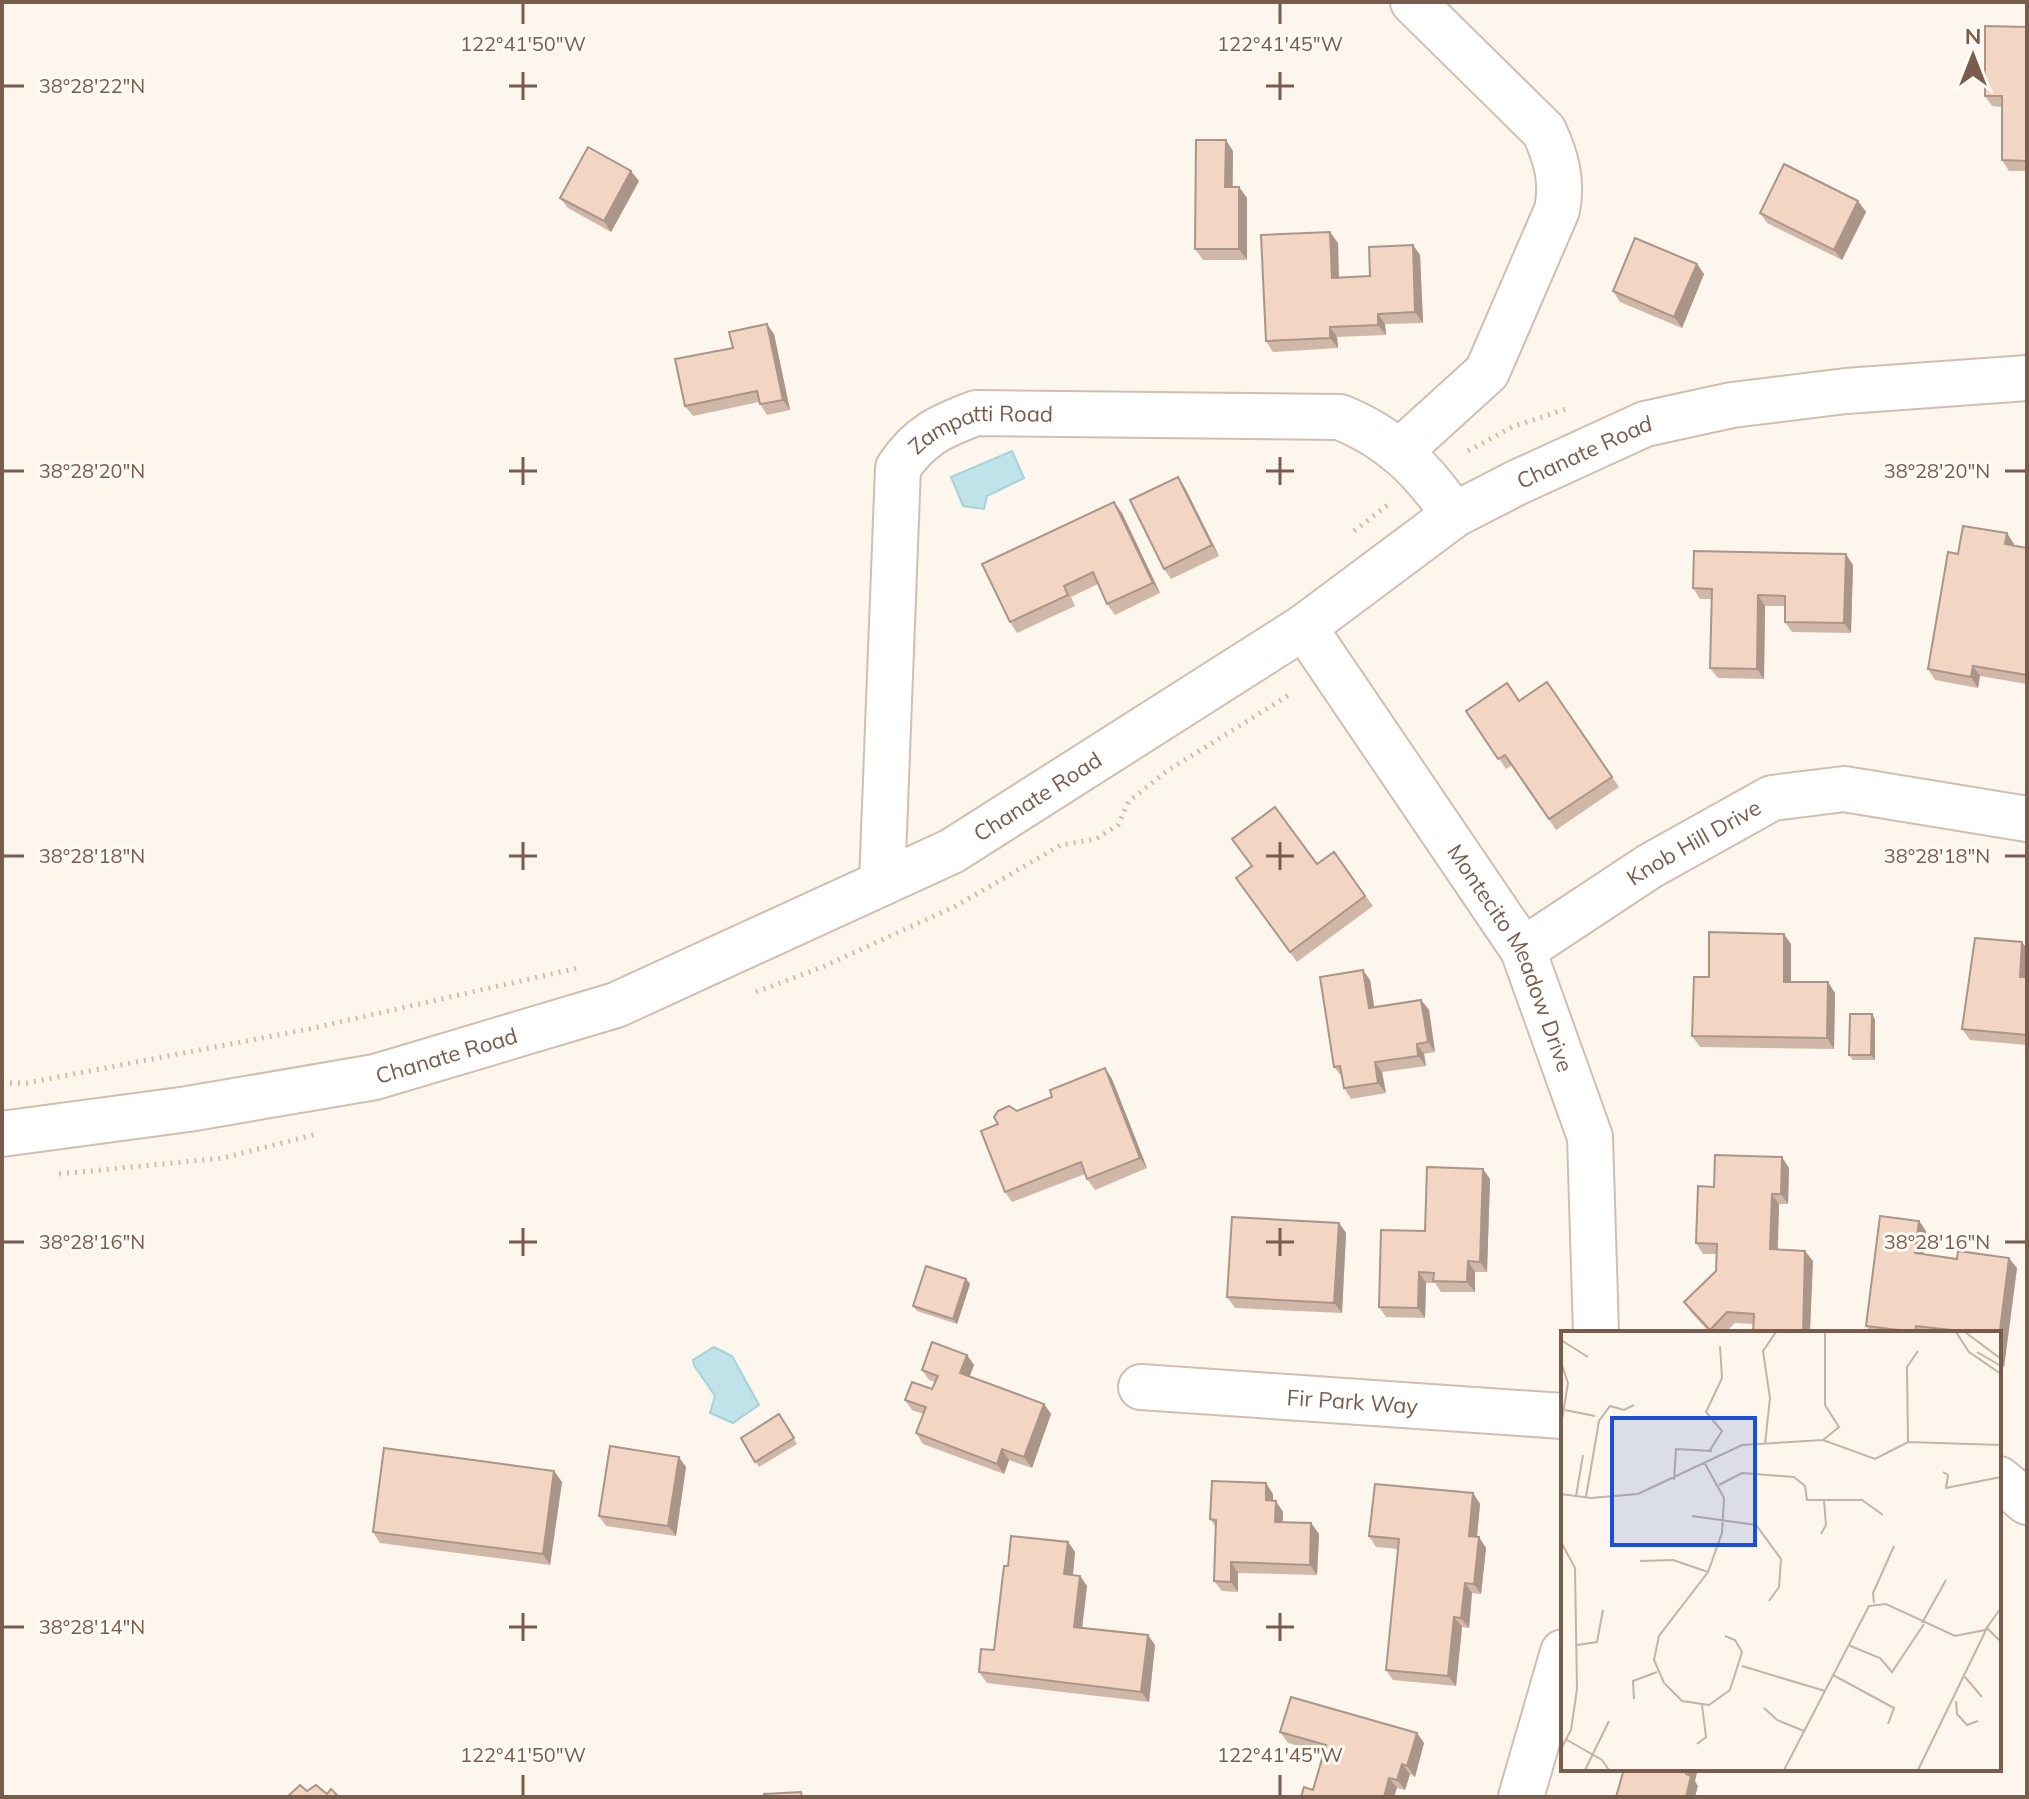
<svg xmlns="http://www.w3.org/2000/svg" width="2029" height="1799" viewBox="0 0 2029 1799" font-family="Mulish,sans-serif">
  <rect width="100%" height="100%" fill="#fdf6ec"/>
  <!-- water -->
  <g fill="#bfe3e8" stroke="#a5d3da" stroke-width="2">
    <polygon points="1012,451 1024,478 987,496 984,509 963,506 951,477"/>
    <polygon points="714,1347 732,1356 759,1405 733,1423 710,1413 715,1396 694,1365 693,1360"/>
  </g>
  <g fill="none" stroke-linecap="round" stroke-linejoin="round">
    <defs>
      <g id="minor">
        <path d="M 1399,452 L 1487,372 L 1557,210 C 1563,181 1556,157 1544,131 L 1413,2"/>
        <path id="s1" d="M 1304,627 L 1523,950 L 1590,1137 L 1596,1333"/>
        <path id="s2" d="M 882,883 L 898,468 C 919,436 941,426 976,413 L 1340,417 C 1392,438 1423,470 1454,515"/>
        <path id="s3" d="M 1523,950 L 1650,866 L 1772,798 L 1844,789 L 2027,819"/>
        <path id="s4" d="M 2,1134 L 188,1109 L 375,1077 L 616,1005 L 952,851 L 1304,627 L 1454,515 L 1516,483 L 1645,424 L 1732,405 L 1846,391 L 2027,378"/>
        <path id="s5" d="M 1141,1387 L 1563,1416"/>
        <polyline points="1999,1479 2027,1502"/>
        <polyline points="1521,1797 1563,1652"/>
      </g>
    </defs>
    <!-- minor casing -->
    <use href="#minor" stroke="#d1beb0" stroke-width="48"/>
    <!-- path -->
    <g stroke="#d9b8a5" stroke-width="5" stroke-dasharray="2 6" stroke-linecap="butt">
      <polyline points="1468,451 1512,427 1569,408"/>
      <polyline points="1354,531 1390,503"/>
      <polyline points="756,992 820,968 954,907 1061,845 1096,839 1118,825 1129,801 1167,771 1289,695"/>
      <polyline points="2,1083 27,1083 309,1029 578,968"/>
      <polyline points="59,1174 223,1158 317,1134"/>
    </g>
    <!-- minor -->
    <use href="#minor" stroke="#fff" stroke-width="44"/>
  </g>
  <!-- wall -->
  <g fill="#d1b7a8">
    <polygon points="2027,27 2027,171 2009,171 2002,160 2002,107 1992,106 1985,96"/>
    <polygon points="1233,151 1233,187 1239,187 1247,198 1247,260 1203,260 1195,249"/>
    <polygon points="639,181 611,232 568,208 560,198"/>
    <polygon points="1858,201 1866,212 1842,260 1767,223 1760,213"/>
    <polygon points="1338,243 1339,278 1370,276 1413,245 1420,255 1423,323 1385,324 1386,335 1337,337 1338,348 1273,352 1266,341"/>
    <polygon points="1697,264 1704,274 1682,328 1620,302 1613,291"/>
    <polygon points="774,334 790,410 767,415 759,402 693,416 685,406"/>
    <polygon points="1185,488 1219,556 1171,579 1164,569"/>
    <polygon points="1122,513 1160,593 1115,615 1107,604 1098,584 1071,597 1075,606 1017,633 1010,622"/>
    <polygon points="2014,544 2014,545 2027,548 2027,684 1980,676 1978,688 1935,680 1928,669 1958,554"/>
    <polygon points="1853,565 1851,633 1792,632 1785,622 1785,606 1765,606 1764,679 1718,678 1710,668 1712,599 1700,599 1693,588"/>
    <polygon points="1547,682 1619,787 1556,830 1513,765 1506,769 1466,711 1519,701"/>
    <polygon points="1334,852 1373,906 1297,962 1236,878 1317,864"/>
    <polygon points="1791,944 1791,982 1835,993 1834,1049 1700,1047 1692,1036 1709,977"/>
    <polygon points="2027,949 2027,1045 1970,1040 1962,1029"/>
    <polygon points="1370,980 1374,1007 1421,1000 1429,1010 1435,1052 1424,1054 1426,1066 1382,1072 1386,1093 1351,1099 1344,1088 1342,1077 1334,1067"/>
    <polygon points="1872,1014 1875,1020 1875,1060 1853,1060 1849,1055"/>
    <polygon points="1105,1068 1112,1079 1147,1168 1095,1190 1087,1179 1085,1174 1012,1202 1005,1192 1017,1111 1052,1097"/>
    <polygon points="1789,1168 1788,1204 1779,1204 1778,1250 1813,1261 1753,1324 1735,1323 1725,1333 1710,1333 1691,1312 1684,1302 1716,1271 1717,1254 1703,1254 1696,1243 1714,1187"/>
    <polygon points="1483,1169 1490,1179 1487,1272 1475,1272 1475,1292 1441,1292 1435,1283 1426,1283 1425,1318 1386,1317 1379,1307 1425,1231"/>
    <polygon points="1919,1221 1926,1231 1923,1255 2017,1268 2004,1367 1999,1366 1999,1333 1871,1333 1866,1326"/>
    <polygon points="1339,1223 1346,1233 1342,1313 1235,1308 1227,1297"/>
    <polygon points="966,1279 970,1284 957,1324 917,1311 913,1306"/>
    <polygon points="967,1355 974,1365 970,1376 1044,1404 1051,1414 1032,1468 1009,1460 1004,1474 923,1444 916,1433 923,1414 912,1410 905,1400 932,1389 935,1382 929,1380 922,1370"/>
    <polygon points="779,1414 797,1444 759,1467 741,1438"/>
    <polygon points="686,1467 676,1536 606,1526 599,1516"/>
    <polygon points="554,1471 562,1482 550,1565 380,1543 373,1532"/>
    <polygon points="1473,1493 1480,1504 1477,1537 1479,1537 1486,1548 1481,1594 1472,1593 1469,1628 1462,1627 1456,1686 1393,1680 1386,1670 1398,1549 1376,1547 1369,1536"/>
    <polygon points="1273,1494 1273,1501 1283,1512 1283,1522 1311,1523 1319,1534 1317,1575 1238,1573 1238,1592 1222,1591 1214,1581 1216,1527 1210,1519"/>
    <polygon points="1068,1542 1075,1552 1073,1575 1080,1576 1087,1586 1082,1628 1155,1645 1149,1702 987,1683 979,1672 994,1650 1008,1566"/>
    <polygon points="1280,1732 1417,1733 1424,1743 1415,1777 1410,1774 1405,1790 1397,1788 1313,1790 1324,1753 1288,1743"/>
  </g>
  <!-- shaded-wall -->
  <g fill="#aa9588">
    <polygon points="1226,140 1233,151 1232,198 1225,187"/>
    <polygon points="631,171 639,181 611,232 604,221"/>
    <polygon points="1239,187 1247,198 1247,260 1239,249"/>
    <polygon points="1858,201 1866,212 1842,260 1834,250"/>
    <polygon points="1330,232 1338,243 1339,289 1332,278"/>
    <polygon points="1413,245 1420,255 1423,323 1415,312"/>
    <polygon points="1697,264 1704,274 1682,328 1674,317"/>
    <polygon points="1378,314 1385,324 1386,335 1378,325"/>
    <polygon points="767,324 774,334 790,410 783,400"/>
    <polygon points="1330,327 1337,337 1338,348 1330,338"/>
    <polygon points="1178,477 1185,488 1219,556 1212,545"/>
    <polygon points="1114,502 1122,513 1160,593 1153,583"/>
    <polygon points="2007,533 2014,544 2012,554 2005,544"/>
    <polygon points="1846,554 1853,565 1851,633 1844,623"/>
    <polygon points="1758,595 1765,606 1764,679 1757,669"/>
    <polygon points="1973,666 1980,676 1978,688 1971,677"/>
    <polygon points="1784,934 1791,944 1791,992 1784,982"/>
    <polygon points="2022,942 2027,949 2027,987 2020,977"/>
    <polygon points="1363,970 1370,980 1376,1018 1369,1008"/>
    <polygon points="1828,982 1835,993 1834,1049 1827,1038"/>
    <polygon points="1421,1000 1429,1010 1435,1052 1428,1042"/>
    <polygon points="1872,1014 1875,1020 1875,1060 1871,1055"/>
    <polygon points="1417,1044 1424,1054 1426,1066 1418,1056"/>
    <polygon points="1375,1062 1382,1072 1386,1093 1378,1083"/>
    <polygon points="1105,1068 1112,1079 1147,1168 1140,1158"/>
    <polygon points="1782,1157 1789,1168 1788,1204 1781,1194"/>
    <polygon points="1483,1169 1490,1179 1487,1272 1480,1262"/>
    <polygon points="1772,1194 1779,1204 1777,1260 1770,1249"/>
    <polygon points="1919,1221 1926,1231 1922,1264 1915,1253"/>
    <polygon points="1339,1223 1346,1233 1342,1313 1334,1303"/>
    <polygon points="1805,1251 1813,1261 1810,1333 1803,1333"/>
    <polygon points="2009,1258 2017,1268 2004,1367 1999,1359 1999,1338"/>
    <polygon points="1468,1261 1475,1272 1475,1292 1467,1282"/>
    <polygon points="1419,1272 1426,1283 1425,1318 1418,1308"/>
    <polygon points="966,1279 970,1284 957,1324 953,1319"/>
    <polygon points="967,1355 974,1365 967,1383 960,1373"/>
    <polygon points="1044,1404 1051,1414 1032,1468 1024,1457"/>
    <polygon points="1002,1449 1009,1460 1004,1474 997,1464"/>
    <polygon points="679,1457 686,1467 676,1536 668,1526"/>
    <polygon points="554,1471 562,1482 550,1565 543,1554"/>
    <polygon points="1266,1483 1273,1494 1273,1511 1266,1500"/>
    <polygon points="1473,1493 1480,1504 1476,1547 1469,1536"/>
    <polygon points="1276,1501 1283,1512 1282,1532 1275,1522"/>
    <polygon points="1311,1523 1319,1534 1317,1575 1310,1565"/>
    <polygon points="1479,1537 1486,1548 1481,1594 1474,1584"/>
    <polygon points="1068,1542 1075,1552 1072,1584 1064,1574"/>
    <polygon points="1231,1562 1238,1573 1238,1592 1231,1582"/>
    <polygon points="1080,1576 1087,1586 1081,1637 1074,1627"/>
    <polygon points="1465,1583 1472,1593 1469,1628 1461,1618"/>
    <polygon points="1454,1617 1462,1627 1456,1686 1448,1676"/>
    <polygon points="1148,1635 1155,1645 1149,1702 1141,1692"/>
    <polygon points="1417,1733 1424,1743 1415,1777 1407,1766"/>
    <polygon points="1402,1764 1410,1774 1405,1790 1397,1780"/>
    <polygon points="1688,1769 1698,1769 1695,1781 1698,1786 1695,1797 1686,1797"/>
    <polygon points="1389,1778 1397,1788 1394,1797 1384,1797"/>
  </g>
  <!-- building -->
  <g fill="#f3d5c3" stroke="#aa9588" stroke-width="2">
    <polygon points="1985,26 2027,27 2027,161 2002,160 2002,96 1985,96"/>
    <polygon points="1196,140 1226,140 1225,187 1239,187 1239,249 1195,249"/>
    <polygon points="588,147 631,171 604,221 560,198"/>
    <polygon points="1784,164 1858,201 1834,250 1760,213"/>
    <polygon points="1330,232 1332,278 1370,276 1369,247 1413,245 1415,312 1378,314 1378,325 1330,327 1330,338 1266,341 1261,235"/>
    <polygon points="1635,238 1697,264 1674,317 1613,291"/>
    <polygon points="767,324 783,400 760,404 757,391 685,406 675,359 733,348 729,332"/>
    <polygon points="1178,477 1212,545 1164,569 1130,500"/>
    <polygon points="1114,502 1153,583 1107,604 1093,572 1064,586 1068,595 1010,622 982,564"/>
    <polygon points="1963,526 2007,533 2005,544 2027,548 2027,675 1973,666 1971,677 1928,669 1948,552 1958,554"/>
    <polygon points="1694,551 1846,554 1844,623 1785,622 1785,596 1758,595 1757,669 1710,668 1712,589 1693,588"/>
    <polygon points="1547,682 1612,777 1549,819 1505,755 1498,759 1466,711 1507,683 1519,701"/>
    <polygon points="1275,807 1317,864 1334,852 1365,896 1290,952 1236,878 1252,866 1232,839"/>
    <polygon points="1709,932 1784,934 1784,982 1828,982 1827,1038 1692,1036 1694,977 1709,977"/>
    <polygon points="1975,938 2022,942 2020,977 2027,977 2027,1035 1962,1029"/>
    <polygon points="1363,970 1369,1008 1421,1000 1428,1042 1417,1044 1418,1056 1375,1062 1378,1083 1344,1088 1340,1066 1334,1067 1320,977"/>
    <polygon points="1850,1014 1872,1014 1871,1055 1849,1055"/>
    <polygon points="1105,1068 1140,1158 1087,1179 1081,1162 1005,1192 981,1131 998,1124 994,1117 998,1111 1009,1106 1017,1111 1052,1097 1050,1090"/>
    <polygon points="1715,1155 1782,1157 1781,1194 1772,1194 1770,1249 1805,1251 1803,1333 1753,1333 1754,1314 1727,1312 1710,1330 1684,1302 1716,1271 1717,1244 1696,1243 1698,1186 1714,1187"/>
    <polygon points="1427,1167 1483,1169 1480,1262 1468,1261 1467,1282 1433,1281 1434,1273 1419,1272 1418,1308 1379,1307 1381,1230 1425,1231"/>
    <polygon points="1880,1216 1919,1221 1915,1253 1957,1259 1958,1251 2009,1258 1999,1338 1999,1333 1951,1333 1951,1330 1916,1326 1915,1332 1866,1326"/>
    <polygon points="1232,1217 1339,1223 1334,1303 1227,1297"/>
    <polygon points="926,1266 966,1279 953,1319 913,1306"/>
    <polygon points="932,1342 967,1355 960,1373 1044,1404 1024,1457 1002,1449 997,1464 916,1433 926,1407 905,1400 912,1382 932,1389 938,1376 922,1370"/>
    <polygon points="779,1414 794,1438 755,1462 741,1438"/>
    <polygon points="610,1446 679,1457 668,1526 599,1516"/>
    <polygon points="384,1448 554,1471 543,1554 373,1532"/>
    <polygon points="1212,1481 1266,1483 1266,1500 1276,1501 1275,1522 1311,1523 1310,1565 1231,1562 1231,1582 1214,1581 1216,1520 1210,1519"/>
    <polygon points="1375,1484 1473,1493 1469,1536 1479,1537 1474,1584 1465,1583 1461,1618 1454,1617 1448,1676 1386,1670 1399,1539 1369,1536"/>
    <polygon points="1011,1536 1068,1542 1064,1574 1080,1576 1074,1627 1148,1635 1141,1692 979,1672 981,1649 994,1650 1004,1566 1008,1566"/>
    <polygon points="1291,1697 1417,1733 1407,1766 1402,1764 1397,1780 1389,1778 1384,1797 1301,1797 1304,1787 1313,1790 1326,1745 1280,1732"/>
    <polygon points="1624,1769 1628,1770 1628,1769 1688,1769 1686,1774 1691,1776 1686,1797 1616,1797"/>
    <polygon points="300,1785 307,1791 316,1785 327,1794 331,1789 339,1797 287,1797"/>
    <polygon points="801,1792 802,1797 764,1797 764,1794"/>
  </g>
  <!-- ticks -->
  <path fill="none" stroke="#7a5c4d" stroke-width="3" d="M 523,4 L 523,24M 1280,4 L 1280,24M 523,72 L 523,100M 1280,72 L 1280,100M 4,86 L 24,86M 509,86 L 537,86M 1266,86 L 1294,86M 523,457 L 523,485M 1280,457 L 1280,485M 4,471 L 24,471M 509,471 L 537,471M 1266,471 L 1294,471M 2005,471 L 2025,471M 523,842 L 523,870M 1280,842 L 1280,870M 4,856 L 24,856M 509,856 L 537,856M 1266,856 L 1294,856M 2005,856 L 2025,856M 523,1228 L 523,1256M 1280,1228 L 1280,1256M 4,1242 L 24,1242M 509,1242 L 537,1242M 1266,1242 L 1294,1242M 2005,1242 L 2025,1242M 523,1613 L 523,1641M 1280,1613 L 1280,1641M 4,1627 L 24,1627M 509,1627 L 537,1627M 1266,1627 L 1294,1627M 523,1775 L 523,1795M 1280,1775 L 1280,1795"/>
  <g text-anchor="middle" dominant-baseline="central" stroke-width="6" stroke-linejoin="round" paint-order="stroke">
    <!-- street labels -->
    <g font-size="22" fill="#7a5c4d" stroke="#fffaf3">
      <text stroke="none"><textPath href="#s2" startOffset="514">Zampatti Road</textPath></text>
      <text stroke="none"><textPath href="#s4" startOffset="1748">Chanate Road</textPath></text>
      <text stroke="none"><textPath href="#s4" startOffset="1100">Chanate Road</textPath></text>
      <text stroke="none"><textPath href="#s3" startOffset="202">Knob Hill Drive</textPath></text>
      <text stroke="none"><textPath href="#s1" startOffset="392">Montecito Meadow Drive</textPath></text>
      <text stroke="none"><textPath href="#s4" startOffset="452">Chanate Road</textPath></text>
      <text stroke="none"><textPath href="#s5" startOffset="212">Fir Park Way</textPath></text>
    </g>
  </g>
  <!-- overview -->
  <g transform="translate(1561 1331)">
    <rect width="440" height="440" fill="#fdf6ec"/>
    <path fill="none" stroke="#c5b3a7" stroke-width="2" d="M 395,1 L 408,21 L 440,43M 404,1 L 440,28M 0,9 L 27,26M 416,21 L 440,35M 0,31 L 7,52 L 0,95M 4,79 L 34,85M 262,109 L 278,96 L 264,74 L 264,1M 347,111 L 346,36 L 357,20M 204,113 L 209,67 L 202,20 L 215,1M 149,119 L 161,100 L 145,81 L 161,47 L 159,15M 143,131 L 163,167 L 161,202 L 147,241 L 98,305 L 93,329 L 103,352 L 121,370 L 148,374 L 169,359 L 181,321 L 174,309 L 164,305M 382,141 L 387,144 L 385,157 L 440,146M 113,149 L 115,118 L 151,120M 158,154 L 181,142 L 233,146 L 244,155 L 246,169 L 301,169 L 322,184M 0,163 L 30,167 L 77,163 L 181,114 L 262,109 L 314,128 L 347,111 L 440,114M 15,165 L 22,124M 25,166 L 38,90 L 49,75 L 63,79 L 73,74M 131,185 L 195,194 L 220,228 L 218,256 L 208,270M 260,203 L 265,194 L 263,169M 0,211 L 14,237 L 16,358 L 10,399 L 0,418M 79,230 L 112,229 L 147,241M 313,272 L 312,262 L 333,215M 361,292 L 385,249M 16,314 L 36,311 L 42,279M 287,314 L 319,327 L 331,341 L 363,293M 181,335 L 264,360M 272,344 L 333,377 L 327,393M 404,346 L 421,366M 73,368 L 72,350 L 96,341M 395,370 L 396,383 L 406,394 L 417,390M 203,377 L 216,389 L 243,400M 6,409 L 41,429 L 48,439M 136,413 L 145,406 L 141,374M 24,439 L 48,390M 223,439 L 308,275 L 325,273 L 394,305 L 424,299 L 440,277M 357,439 L 426,297 L 440,311"/>
    <path fill="#1d4ed8" fill-opacity="0.15" stroke="#1d4ed8" stroke-width="4" d="M 51,87 L 194,87 L 194,214 L 51,214 Z"/>
    <rect width="440" height="440" fill="none" stroke="#7a5c4d" stroke-width="4"/>
  </g>
  <g font-size="20" text-anchor="middle" fill="#7a5c4d" stroke="#fffaf3" stroke-width="6" stroke-linejoin="round" paint-order="stroke">
    <text x="523" y="51">122°41'50"W</text>
    <text x="1280" y="51">122°41'45"W</text>
    <text x="92" y="93">38°28'22"N</text>
    <text x="92" y="478">38°28'20"N</text>
    <text x="1937" y="478">38°28'20"N</text>
    <text x="92" y="863">38°28'18"N</text>
    <text x="1937" y="863">38°28'18"N</text>
    <text x="92" y="1249">38°28'16"N</text>
    <text x="1937" y="1249">38°28'16"N</text>
    <text x="92" y="1634">38°28'14"N</text>
    <text x="523" y="1762">122°41'50"W</text>
    <text x="1280" y="1762">122°41'45"W</text>
  </g>
  <!-- border -->
  <rect width="2029" height="1799" fill="none" stroke="#7a5c4d" stroke-width="8"/>
  <!-- north arrow -->
  <g transform="translate(1973 56)" stroke="#fffaf3" stroke-width="6" paint-order="stroke">
  <path d="M0-6L14 30L0 20L-14 30Z" fill="#7a5c4d"/>
  <text y="-12" font-size="22" font-weight="bold" text-anchor="middle" fill="#7a5c4d">N</text>
  </g>
</svg>
